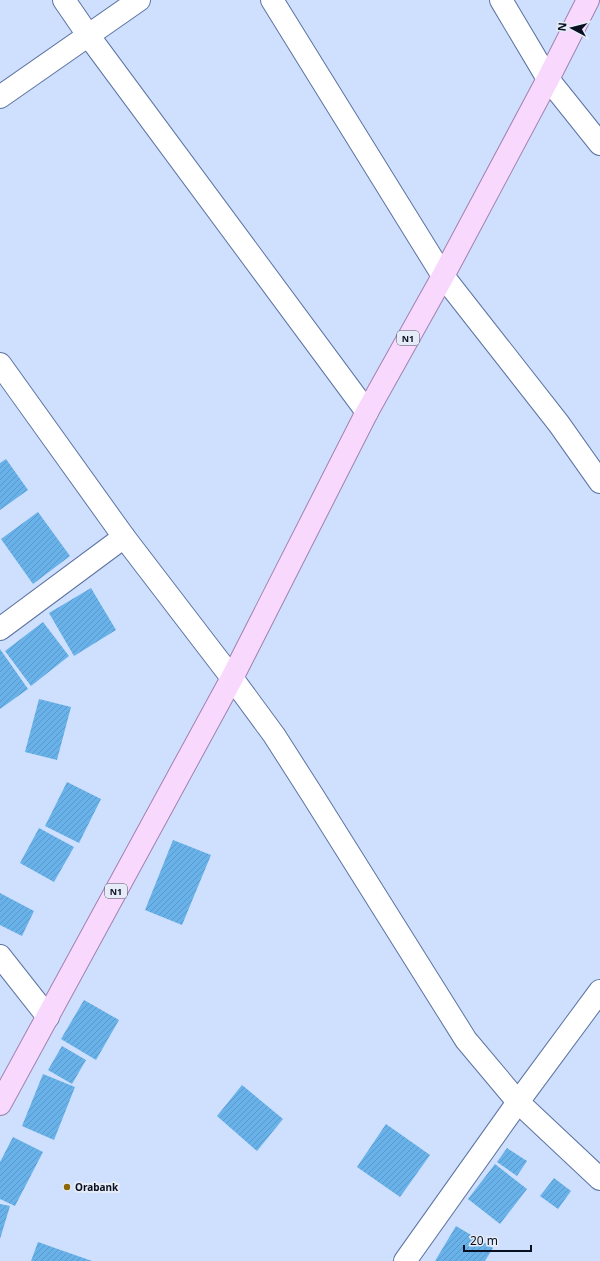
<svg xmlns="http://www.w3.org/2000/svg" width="600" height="1261" viewBox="0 0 600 1261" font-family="'Noto Sans',sans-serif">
  <defs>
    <pattern id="building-hatch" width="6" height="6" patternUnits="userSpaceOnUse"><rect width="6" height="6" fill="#68b2e9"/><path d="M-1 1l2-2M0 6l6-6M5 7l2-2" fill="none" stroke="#5998c8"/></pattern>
  </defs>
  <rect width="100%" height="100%" fill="#cfdffe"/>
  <!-- building -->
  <g fill="url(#building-hatch)">
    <polygon points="6,459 28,490 0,510 0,463"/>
    <polygon points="38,512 70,556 33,584 1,539"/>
    <polygon points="91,588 116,630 74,656 49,613"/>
    <polygon points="43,622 69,656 31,686 5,651"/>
    <polygon points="0,649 28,689 0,709"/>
    <polygon points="39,699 71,707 57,760 25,752"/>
    <polygon points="67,782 101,799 79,843 45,826"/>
    <polygon points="39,828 74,847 54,882 20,863"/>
    <polygon points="173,840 211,855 182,925 145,910"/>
    <polygon points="0,893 34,911 22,936 0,925"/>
    <polygon points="84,1000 119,1020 96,1060 61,1039"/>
    <polygon points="62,1046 86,1060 72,1084 48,1070"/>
    <polygon points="43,1074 75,1087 54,1140 22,1126"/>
    <polygon points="242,1085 283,1119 257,1151 217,1116"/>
    <polygon points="386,1124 430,1155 400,1197 357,1167"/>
    <polygon points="13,1137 43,1152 15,1206 0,1199 0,1162"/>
    <polygon points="507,1148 527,1161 517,1176 497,1162"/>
    <polygon points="495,1164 527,1189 500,1224 468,1199"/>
    <polygon points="554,1178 571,1191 558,1209 540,1196"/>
    <polygon points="0,1204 10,1206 0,1239"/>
    <polygon points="456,1226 493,1248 485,1261 435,1261"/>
    <polygon points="38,1242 92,1261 31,1261"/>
  </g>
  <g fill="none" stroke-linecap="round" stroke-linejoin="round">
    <defs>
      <g id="minor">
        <polyline points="64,0 88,35 367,412"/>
        <polyline points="272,0 443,276 559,424 600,482"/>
        <polyline points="501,0 548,79 600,144"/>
        <polyline points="0,97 139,0"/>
        <polyline points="0,629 124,537"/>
        <polyline points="232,678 274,735 313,796 466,1040 518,1102 600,1179"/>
        <polyline points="0,956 48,1017"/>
        <polyline points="405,1261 518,1102 600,991"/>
      </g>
      <polyline id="secondary" points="0,364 124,537 232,678"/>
      <polyline id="primary" points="0,1104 232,678 367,412 443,276 548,79 588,0"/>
    </defs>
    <!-- minor casing -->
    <use href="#minor" stroke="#5c74a1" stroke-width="24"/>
    <!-- secondary casing -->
    <use href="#secondary" stroke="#5c74a1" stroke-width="24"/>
    <!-- primary casing -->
    <use href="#primary" stroke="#a182af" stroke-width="24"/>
    <!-- minor -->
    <use href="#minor" stroke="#fff" stroke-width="22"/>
    <!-- secondary -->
    <use href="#secondary" stroke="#fff" stroke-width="22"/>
    <!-- primary -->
    <use href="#primary" stroke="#f8d9fd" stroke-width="22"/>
  </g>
  <!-- markers -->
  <circle fill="#8c6708" stroke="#e6ecf7" stroke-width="1.5" cx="67" cy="1187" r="4"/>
  <g text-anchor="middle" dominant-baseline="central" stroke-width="4" stroke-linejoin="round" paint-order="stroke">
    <!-- shield labels -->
    <g fill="#e6ecf7" stroke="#4b5261" stroke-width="1">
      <rect x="397" y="331" width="22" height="14" rx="3"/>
      <rect x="105" y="884" width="22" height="14" rx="3"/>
    </g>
    <g font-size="9" font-weight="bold" fill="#081021">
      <text x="408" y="338">N1</text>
      <text x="116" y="891">N1</text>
    </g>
    <!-- poi labels -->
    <g font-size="10" font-weight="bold" fill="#081021" stroke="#e6ecf7" text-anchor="start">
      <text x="75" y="1187">Orabank</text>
    </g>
  </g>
  <!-- north arrow -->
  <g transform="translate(572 28) rotate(277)" stroke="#e6ecf7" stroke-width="3" paint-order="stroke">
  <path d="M0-3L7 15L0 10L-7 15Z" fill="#081021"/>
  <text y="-6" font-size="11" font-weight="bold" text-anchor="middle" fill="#081021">N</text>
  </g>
  <!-- scale -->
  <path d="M464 1245v6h67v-6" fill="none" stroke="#081021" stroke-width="2"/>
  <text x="470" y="1245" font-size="12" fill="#081021" stroke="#e6ecf7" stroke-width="3" paint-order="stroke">20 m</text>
</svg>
